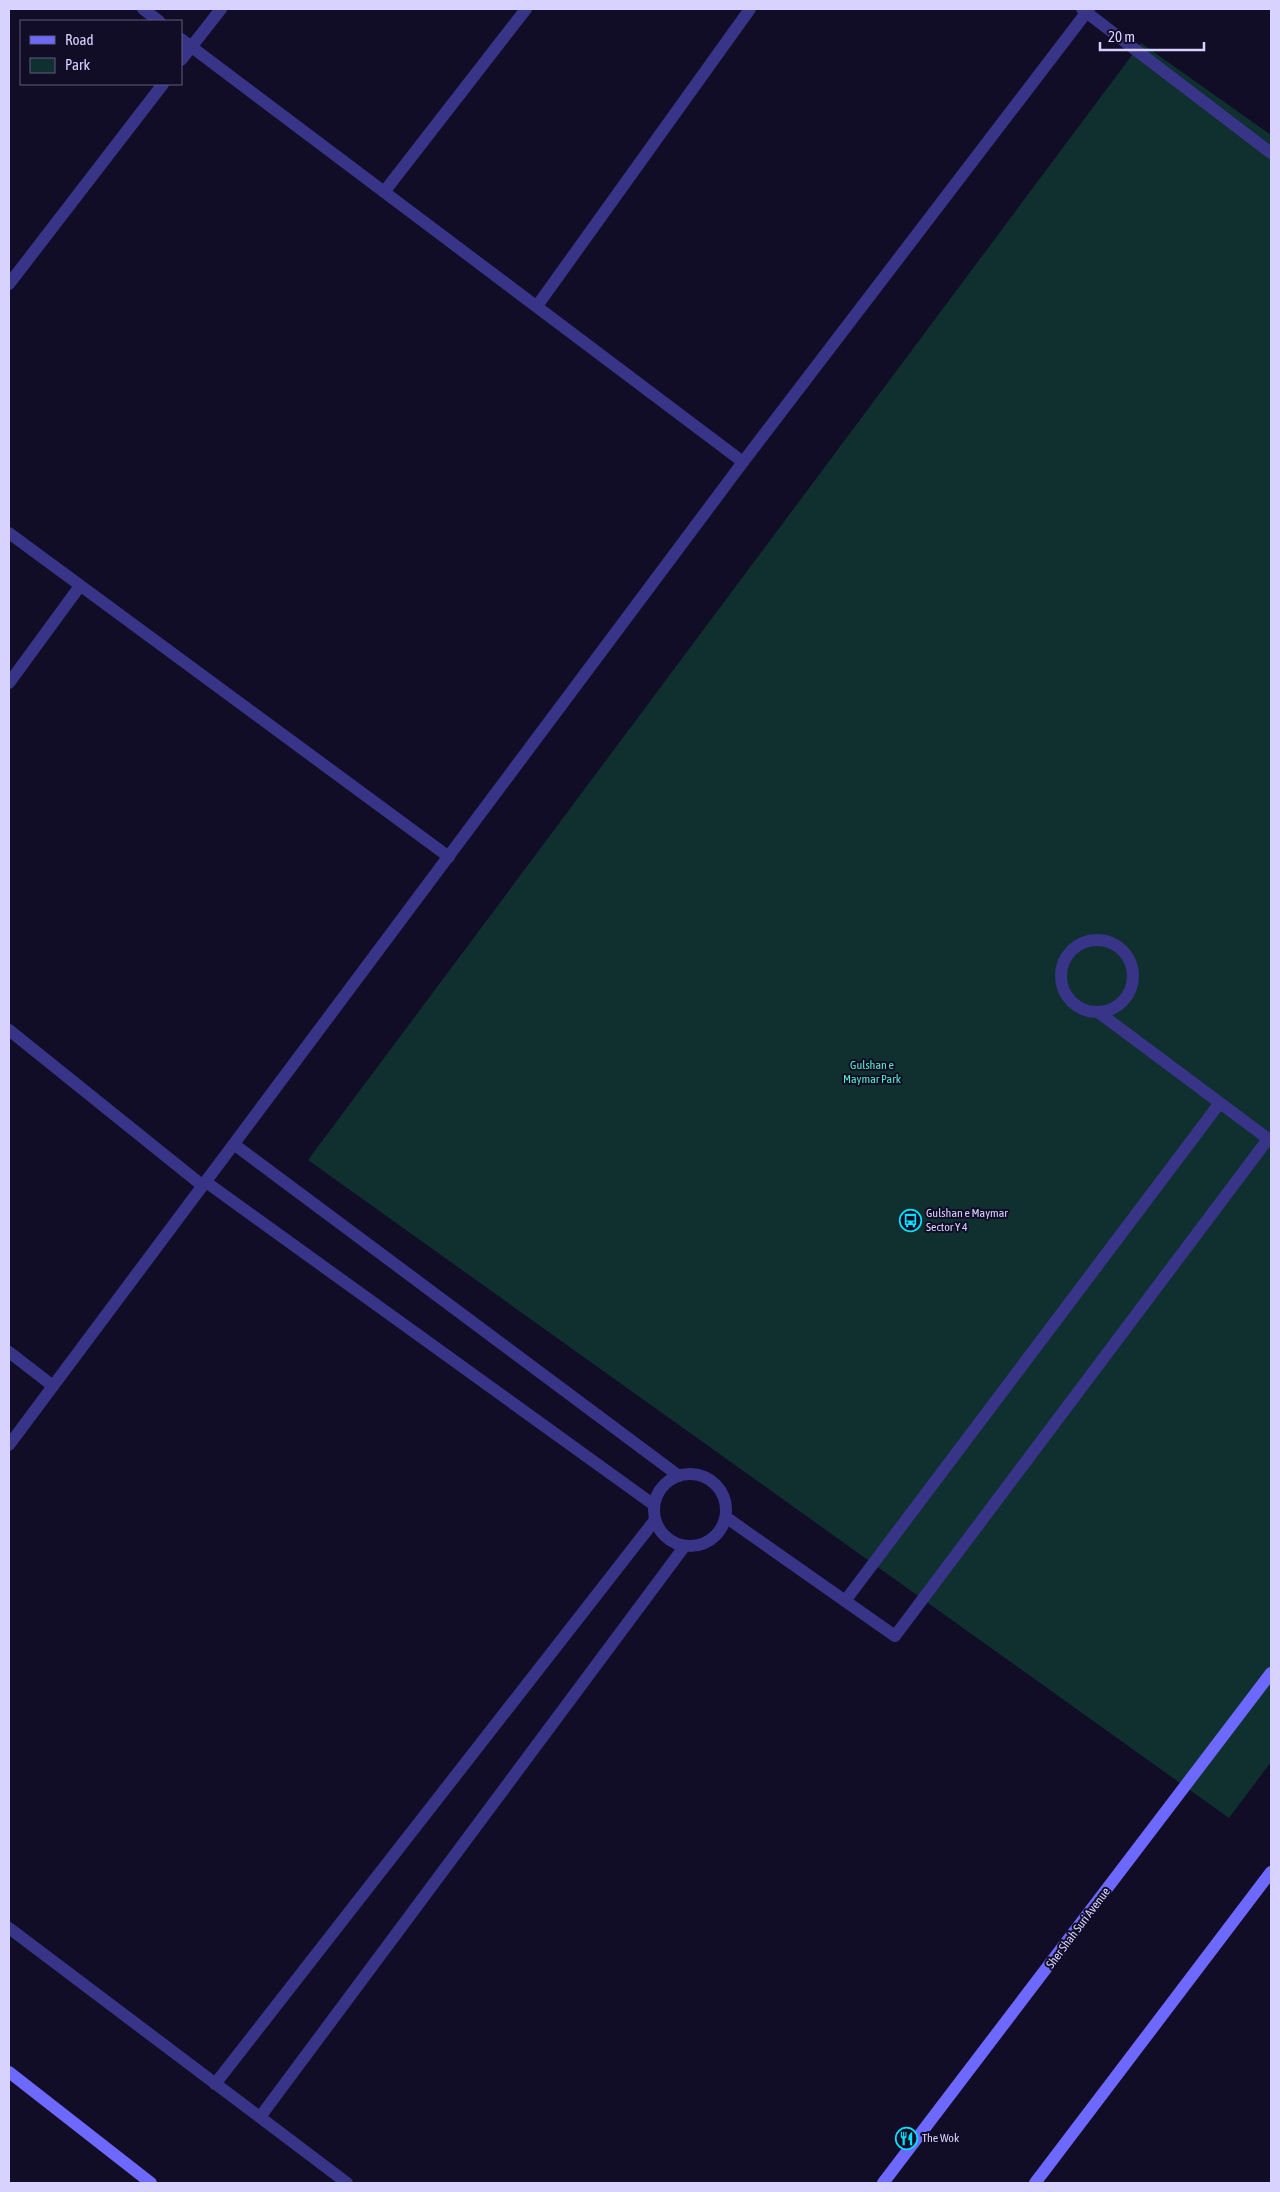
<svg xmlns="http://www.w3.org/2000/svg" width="1280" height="2192" viewBox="0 0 1280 2192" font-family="'Asap Condensed',sans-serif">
  <rect width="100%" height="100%" fill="#110d26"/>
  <!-- green -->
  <polygon fill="#0f302f" points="1141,43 1271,135 1271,1762 1229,1818 308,1160"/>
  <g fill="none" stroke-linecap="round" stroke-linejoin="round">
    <!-- street -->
    <g stroke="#383488" stroke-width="12">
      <polyline points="143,9 159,21"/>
      <polyline points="1082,9 1271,153"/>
      <polyline points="181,39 743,462"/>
      <polyline points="181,60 221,9"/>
      <polyline points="384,192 526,9"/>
      <polyline points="9,284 163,84"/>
      <polyline points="537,306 750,9"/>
      <polyline points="9,533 449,857"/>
      <polyline points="9,683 80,586"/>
      <circle cx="1097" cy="976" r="36"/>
      <polyline points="1098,1012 1271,1141"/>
      <polyline points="9,1030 203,1186"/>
      <polyline points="235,1145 679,1476"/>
      <polyline points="206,1182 654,1505"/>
      <polyline points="9,1352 53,1386"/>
      <polyline points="9,1445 743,462 1089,9"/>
      <circle cx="690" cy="1510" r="36"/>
      <polyline points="727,1518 895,1636 1268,1139"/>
      <polyline points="845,1601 1219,1104"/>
      <polyline points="9,1928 347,2183"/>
      <polyline points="215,2084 655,1520"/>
      <polyline points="260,2117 684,1547"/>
    </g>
    <!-- secondary -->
    <g stroke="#6d69ff" stroke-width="12">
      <polyline points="9,2072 151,2183"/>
      <polyline points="883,2183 1271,1673"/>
      <polyline points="1035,2183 1271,1872"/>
    </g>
  </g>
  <!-- icons -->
  <defs>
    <symbol id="bus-ring" viewBox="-11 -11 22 22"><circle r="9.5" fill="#110d26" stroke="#00e2fd" stroke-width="1.5"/><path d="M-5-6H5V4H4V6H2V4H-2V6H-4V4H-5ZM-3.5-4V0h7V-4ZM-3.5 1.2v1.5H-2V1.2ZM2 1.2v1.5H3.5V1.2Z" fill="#00e2fd"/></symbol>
    <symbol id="restaurant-ring" viewBox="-11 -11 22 22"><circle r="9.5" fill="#110d26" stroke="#00e2fd" stroke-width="1.5"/><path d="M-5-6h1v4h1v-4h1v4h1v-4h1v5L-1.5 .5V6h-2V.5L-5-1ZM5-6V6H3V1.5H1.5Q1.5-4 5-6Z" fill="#00e2fd"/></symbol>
  </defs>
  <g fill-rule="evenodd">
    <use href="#bus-ring" x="898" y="1208" width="25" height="25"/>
    <use href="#restaurant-ring" x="894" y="2126" width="25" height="25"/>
  </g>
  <g text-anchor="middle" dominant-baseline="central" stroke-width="4" stroke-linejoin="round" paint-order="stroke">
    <!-- park labels -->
    <g font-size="12" fill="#55e8c4" stroke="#110d26">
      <text x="872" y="1065">Gulshan e<tspan x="872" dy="14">Maymar Park</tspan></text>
    </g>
    <!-- poi labels -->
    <g font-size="12" fill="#d7d2ff" stroke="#110d26" text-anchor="start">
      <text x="926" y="1213">Gulshan e Maymar<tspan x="926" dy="14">Sector Y 4</tspan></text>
      <text x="922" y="2138">The Wok</text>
    </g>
    <!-- street labels -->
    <g font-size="12" fill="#d7d2ff" stroke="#110d26">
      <text transform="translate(1078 1928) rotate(-53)">Sher Shah Suri Avenue</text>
    </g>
  </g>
  <!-- border -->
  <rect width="1280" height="2192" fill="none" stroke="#d7d2ff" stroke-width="20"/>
  <!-- legend -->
  <rect x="20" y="20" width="162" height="65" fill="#110d26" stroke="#605c7d"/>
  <rect x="30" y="36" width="25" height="8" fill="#6d69ff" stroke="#605c7d"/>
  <text x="65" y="45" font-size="15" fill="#d7d2ff">Road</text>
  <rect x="30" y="58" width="25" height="15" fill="#0f302f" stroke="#605c7d"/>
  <text x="65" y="70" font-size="15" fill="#d7d2ff">Park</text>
  <!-- scale -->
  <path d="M1100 42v8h104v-8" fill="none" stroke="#d7d2ff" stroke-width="2.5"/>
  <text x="1108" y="42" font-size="15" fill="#d7d2ff" stroke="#110d26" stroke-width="4" paint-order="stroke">20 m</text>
</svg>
